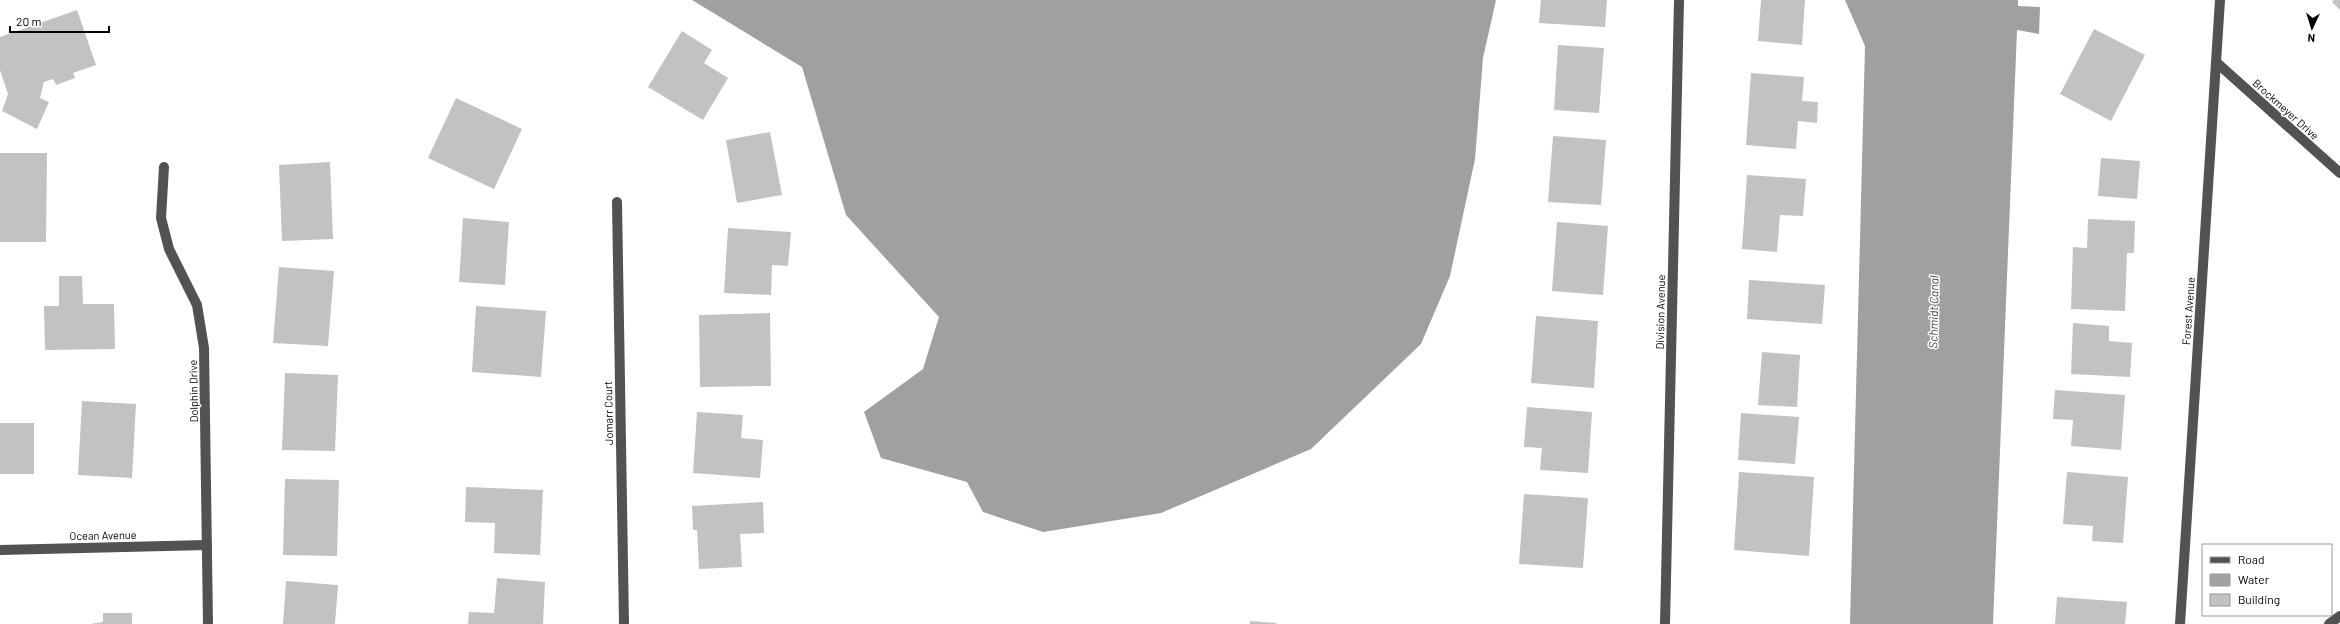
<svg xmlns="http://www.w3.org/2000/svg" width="2340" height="624" viewBox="0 0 2340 624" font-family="Barlow,sans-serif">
  <rect width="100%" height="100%" fill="#fff"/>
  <!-- water -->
  <g fill="#a0a0a0">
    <polygon points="692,0 1496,0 1483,58 1475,159 1450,276 1421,344 1311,449 1161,513 1043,532 983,512 967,482 881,458 864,412 923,369 939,317 846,215 802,67"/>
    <polygon points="1845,0 2018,0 2018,6 2040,7 2039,34 2017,30 1993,624 1850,624 1865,46"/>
  </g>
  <!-- building -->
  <g fill="#c2c2c2">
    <polygon points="1541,0 1607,0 1605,27 1539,23"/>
    <polygon points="1761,0 1805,0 1802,45 1758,41"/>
    <polygon points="2334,0 2340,0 2340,10 2332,2"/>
    <polygon points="77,10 96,65 73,73 75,78 56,85 53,79 44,82 40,98 49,102 37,129 2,111 8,94 0,70 0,37"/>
    <polygon points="2094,29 2145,55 2111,121 2060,94"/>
    <polygon points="682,31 712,50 704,63 728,78 703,120 648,87"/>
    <polygon points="1558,45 1604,48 1599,113 1554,110"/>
    <polygon points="1751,73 1804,77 1802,101 1818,102 1817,123 1798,121 1796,149 1746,145"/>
    <polygon points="456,98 522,129 494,189 428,158"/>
    <polygon points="770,132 782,195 737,203 726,140"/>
    <polygon points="1553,136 1606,140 1601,205 1548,202"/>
    <polygon points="0,153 47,153 46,242 0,242"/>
    <polygon points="2101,158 2140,161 2137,199 2098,196"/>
    <polygon points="330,162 333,239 282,241 279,165"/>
    <polygon points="1747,175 1806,179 1803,216 1780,215 1777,252 1742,249"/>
    <polygon points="463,218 509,222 505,285 459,282"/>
    <polygon points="2088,219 2135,221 2134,253 2127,253 2125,311 2071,309 2073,247 2087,248"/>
    <polygon points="1557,222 1608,226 1603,295 1552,291"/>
    <polygon points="728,228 791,232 788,266 772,265 771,295 724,293"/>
    <polygon points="279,267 334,271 328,346 273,343"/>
    <polygon points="59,276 82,276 83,304 114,304 115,349 45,350 44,306 59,306"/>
    <polygon points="1749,280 1825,285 1822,324 1747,319"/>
    <polygon points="476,306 546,311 541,377 472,372"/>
    <polygon points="770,313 771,386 700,387 699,315"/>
    <polygon points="1536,316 1598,321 1594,388 1531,383"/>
    <polygon points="2073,323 2109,326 2109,341 2132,343 2130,377 2071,374"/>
    <polygon points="1762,352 1800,355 1797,407 1758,405"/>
    <polygon points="285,373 338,375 335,451 282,450"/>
    <polygon points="2055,390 2125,395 2121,450 2071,446 2073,420 2053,419"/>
    <polygon points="82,401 136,404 132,478 78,475"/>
    <polygon points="1527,407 1592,412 1588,473 1540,470 1542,448 1524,447"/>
    <polygon points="697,412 743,415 741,438 763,440 760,478 693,473"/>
    <polygon points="1741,413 1799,417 1795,464 1738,460"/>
    <rect x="0" y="423" width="34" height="51"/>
    <polygon points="1739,472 1814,477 1809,556 1734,550"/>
    <polygon points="2067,472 2128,477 2123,543 2092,541 2093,526 2063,524"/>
    <polygon points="285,479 339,480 337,556 283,555"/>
    <polygon points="466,487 543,490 540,555 494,553 495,523 465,522"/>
    <polygon points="1524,494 1588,498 1583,568 1519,564"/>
    <polygon points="763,502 764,533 740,534 742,567 699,569 697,530 693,530 692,506"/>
    <polygon points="497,578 545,582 543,624 468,624 469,612 494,613"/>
    <polygon points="286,581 338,585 335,624 283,624"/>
    <polygon points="2057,597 2127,602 2125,624 2055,624"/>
    <polygon points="103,613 132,613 132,624 90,624 103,622"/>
    <polygon points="1250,621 1276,623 1276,624 1250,624"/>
  </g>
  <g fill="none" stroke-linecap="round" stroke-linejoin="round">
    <!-- minor -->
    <g stroke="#525252" stroke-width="10">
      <polyline points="2216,62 2340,173"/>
      <polyline points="164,167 161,218 169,249 197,305 204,348 208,624"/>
      <polyline points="617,202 624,624"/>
      <polyline points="0,550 207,545"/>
      <polyline points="1665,624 1679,0"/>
      <polyline points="2180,624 2220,0"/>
      <polyline points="2329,624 2340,616"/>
    </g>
  </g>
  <g text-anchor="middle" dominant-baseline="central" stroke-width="3" stroke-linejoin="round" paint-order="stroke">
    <!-- street labels -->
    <g font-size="11" fill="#000" stroke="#fff">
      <text transform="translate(2286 109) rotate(42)">Brockmeyer Drive</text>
      <text transform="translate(2188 311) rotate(-86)">Forest Avenue</text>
      <text transform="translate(1660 312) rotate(-89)">Division Avenue</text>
      <text transform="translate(193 391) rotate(-91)">Dolphin Drive</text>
      <text transform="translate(608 413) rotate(-91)">Jomarr Court</text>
      <text transform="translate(103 535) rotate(-1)">Ocean Avenue</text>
    </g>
    <!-- water labels -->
    <g font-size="12" font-style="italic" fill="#414141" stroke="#fff">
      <text transform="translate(1933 312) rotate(-89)">Schmidt Canal</text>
    </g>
  </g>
  <!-- legend -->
  <rect x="2202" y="544" width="130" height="72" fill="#ffffff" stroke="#999999"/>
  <rect x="2210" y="557" width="20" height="6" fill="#525252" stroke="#999999"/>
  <text x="2238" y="564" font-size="12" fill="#000000">Road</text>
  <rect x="2210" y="574" width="20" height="12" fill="#a0a0a0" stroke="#999999"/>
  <text x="2238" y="584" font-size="12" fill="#000000">Water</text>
  <rect x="2210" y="594" width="20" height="12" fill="#c2c2c2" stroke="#999999"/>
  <text x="2238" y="604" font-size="12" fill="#000000">Building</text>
  <!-- north arrow -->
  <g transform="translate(2312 28) rotate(184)" stroke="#ffffff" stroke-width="3" paint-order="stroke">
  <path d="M0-3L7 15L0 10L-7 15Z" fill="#000000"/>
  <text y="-6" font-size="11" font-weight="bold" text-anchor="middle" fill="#000000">N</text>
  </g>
  <!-- scale -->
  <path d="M10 26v6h99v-6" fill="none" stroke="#000000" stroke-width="2"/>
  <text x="16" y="26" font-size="12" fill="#000000" stroke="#ffffff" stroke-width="3" paint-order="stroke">20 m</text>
</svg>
